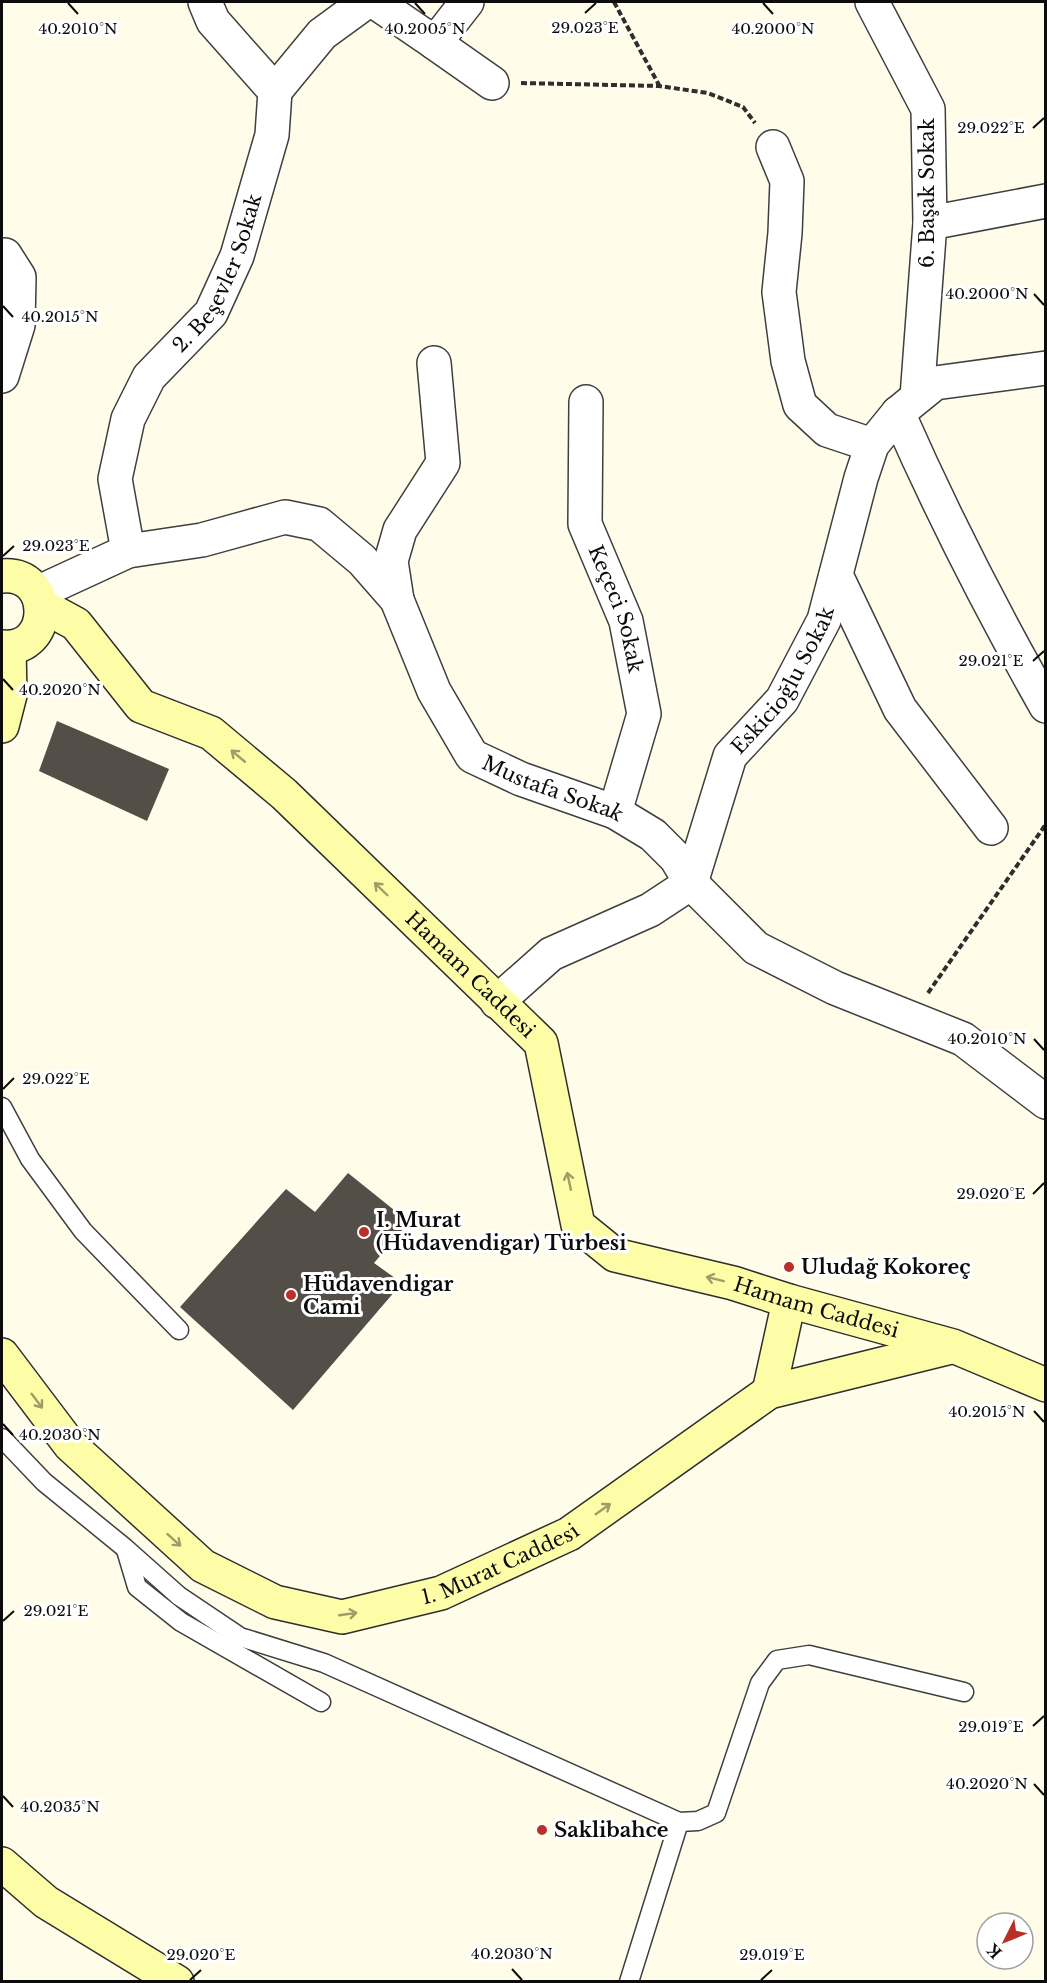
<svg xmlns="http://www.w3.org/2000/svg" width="1047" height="1983" viewBox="0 0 1047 1983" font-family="'Libre Baskerville',serif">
  <rect width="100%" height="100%" fill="#fffdea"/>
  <!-- building -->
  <g fill="#544e48">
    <polygon points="57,721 169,769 147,821 39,771"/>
    <polygon points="348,1173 409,1222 374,1263 402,1283 293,1410 180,1307 286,1189 315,1212"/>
  </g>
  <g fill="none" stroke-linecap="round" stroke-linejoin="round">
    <defs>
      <g id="lane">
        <polyline points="2,1107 30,1159 83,1231 179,1330"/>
        <polyline points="2,1438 44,1482 125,1548 179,1596 240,1637 324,1663 679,1822 698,1821 716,1813 760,1683 777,1660 809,1655 964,1692"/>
        <polyline points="126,1550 137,1587 181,1622 321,1702"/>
        <polyline points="629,1982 679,1822"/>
      </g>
      <g id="street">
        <polyline points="375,2 435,43 467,2"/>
        <polyline points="872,2 928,109 930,223 917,397"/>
        <polyline points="435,43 492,83"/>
        <polyline points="275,91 322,34 366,2"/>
        <polyline points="773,147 787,181 785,233 779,292 788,361 800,405 827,430 872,445"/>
        <polyline points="930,223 1046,201"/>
        <polyline points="2,376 18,325 19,277 5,255"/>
        <path id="s1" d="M 586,402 L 585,524 L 626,621 L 644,714 L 615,812"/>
        <path d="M 898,413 C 942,513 992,611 1046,706"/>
        <path id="s2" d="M 128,551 L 115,479 L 128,419 L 149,377 L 211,313 L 237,256 L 272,135 L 275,91 L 213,21 L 205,2"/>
        <polyline points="836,575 900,709 991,828"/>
        <path id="s3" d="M 37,593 L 128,551 L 202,540 L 285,517 L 319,524 L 362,560 L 397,600 L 434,691 L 472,756 L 521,779 L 615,812 L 653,835 L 676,858 L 691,883 L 756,948 L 835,988 L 963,1039 L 1046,1102"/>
        <polyline points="397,600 391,561 400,530 443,463 434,363"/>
        <path id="s4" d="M 497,1002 L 551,954 L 650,910 L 691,883 L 730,756 L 782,700 L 824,620 L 861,478 L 872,445 L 898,413 L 935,383 L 1046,368"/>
      </g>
      <g id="secondary">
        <path d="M 2,576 C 54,571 54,652 2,647"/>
        <path id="s5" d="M 41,605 L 76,624 L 141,706 L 211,733 L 284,794 L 541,1043 L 578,1225 L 615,1255 L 733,1283 L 789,1301 L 953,1346 L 1046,1385"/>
        <polyline points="2,726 10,695 9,648"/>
        <path id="s6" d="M 2,1355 L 70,1445 L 203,1566 L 275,1602 L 342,1617 L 441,1593 L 569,1534 L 769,1392 L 951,1347"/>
        <polyline points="769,1392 789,1301"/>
        <polyline points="2,1864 46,1902 177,1982"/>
      </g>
    </defs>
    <!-- lane casing -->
    <use href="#lane" stroke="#3f3f3f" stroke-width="21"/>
    <!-- street casing -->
    <use href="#street" stroke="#3f3f3f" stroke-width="36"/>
    <!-- secondary casing -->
    <use href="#secondary" stroke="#2e2e2e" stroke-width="36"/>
    <!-- path -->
    <g stroke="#2e2e2e" stroke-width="4" stroke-dasharray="6 3" stroke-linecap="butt">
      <polyline points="614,2 659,85"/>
      <polyline points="521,83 659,86 708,93 743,107 755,123"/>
      <polyline points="928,993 1046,824"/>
    </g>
    <!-- lane -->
    <use href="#lane" stroke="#fff" stroke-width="18"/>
    <!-- street -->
    <use href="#street" stroke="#fff" stroke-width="33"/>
    <!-- secondary -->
    <use href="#secondary" stroke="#fdfda7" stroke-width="33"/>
  </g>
  <!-- one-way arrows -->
  <defs><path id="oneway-shaft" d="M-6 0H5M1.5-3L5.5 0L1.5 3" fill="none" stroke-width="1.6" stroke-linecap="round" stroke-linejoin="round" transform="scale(1.5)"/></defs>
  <g stroke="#9d9d69">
    <use href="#oneway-shaft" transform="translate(238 756) rotate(-140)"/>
    <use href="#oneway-shaft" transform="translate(381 889) rotate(-136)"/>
    <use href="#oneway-shaft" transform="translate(569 1181) rotate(-102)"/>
    <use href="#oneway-shaft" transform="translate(715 1279) rotate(-166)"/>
    <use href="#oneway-shaft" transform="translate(37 1401) rotate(53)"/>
    <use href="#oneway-shaft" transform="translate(603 1509) rotate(-35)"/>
    <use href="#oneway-shaft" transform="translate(174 1540) rotate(42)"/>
    <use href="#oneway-shaft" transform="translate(348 1614) rotate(-8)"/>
  </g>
  <!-- ticks -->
  <path fill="none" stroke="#0c0c0c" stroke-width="2" d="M 68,3 L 78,14M 415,3 L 425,14M 763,3 L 773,14M 585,13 L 596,3M 1033,128 L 1044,118M 1034,294 L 1044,305M 3,306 L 13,317M 3,556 L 14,546M 1033,661 L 1044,651M 3,679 L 13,690M 1034,1039 L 1044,1050M 3,1089 L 14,1078M 1033,1194 L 1044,1183M 1034,1411 L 1044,1422M 3,1424 L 13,1435M 3,1621 L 14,1611M 1033,1726 L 1044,1716M 1034,1784 L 1044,1795M 3,1796 L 13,1807M 512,1969 L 522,1980M 190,1980 L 201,1970M 761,1980 L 772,1970"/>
  <!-- markers -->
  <g fill="#b83027" stroke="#fff" stroke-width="2">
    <circle cx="364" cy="1232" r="6"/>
    <circle cx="789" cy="1267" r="6"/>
    <circle cx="291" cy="1295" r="6"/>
    <circle cx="542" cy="1830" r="6"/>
  </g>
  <g text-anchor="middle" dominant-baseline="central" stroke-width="6" stroke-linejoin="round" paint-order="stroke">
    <!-- street labels -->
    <g font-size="20" fill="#0c0c0c" stroke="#fff">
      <text transform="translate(927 193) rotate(-90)">6. Başak Sokak</text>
      <text stroke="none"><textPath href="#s2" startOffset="309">2. Beşevler Sokak</textPath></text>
      <text stroke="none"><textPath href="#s1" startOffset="213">Keçeci Sokak</textPath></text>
      <text stroke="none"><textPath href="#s4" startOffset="456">Eskicioğlu Sokak</textPath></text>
      <text stroke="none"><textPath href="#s3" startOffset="666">Mustafa Sokak</textPath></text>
      <text stroke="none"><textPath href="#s5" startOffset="574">Hamam Caddesi</textPath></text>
      <text stroke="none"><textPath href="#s5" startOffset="1114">Hamam Caddesi</textPath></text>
      <text stroke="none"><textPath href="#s6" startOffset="609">1. Murat Caddesi</textPath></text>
    </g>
    <!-- poi labels -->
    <g font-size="20" font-weight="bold" fill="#0c0c0c" stroke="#fff" text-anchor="start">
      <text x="376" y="1220">I. Murat<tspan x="376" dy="23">(Hüdavendigar) Türbesi</tspan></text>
      <text x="801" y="1267">Uludağ Kokoreç</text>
      <text x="303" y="1284">Hüdavendigar<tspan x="303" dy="23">Cami</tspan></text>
      <text x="554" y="1830">Saklibahce</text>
    </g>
  </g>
  <g font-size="15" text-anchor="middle" fill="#0c0c0c" stroke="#fff" stroke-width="6" stroke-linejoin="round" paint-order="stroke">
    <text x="585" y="33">29.023°E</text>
    <text x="78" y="34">40.2010°N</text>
    <text x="425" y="34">40.2005°N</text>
    <text x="773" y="34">40.2000°N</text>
    <text x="991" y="133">29.022°E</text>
    <text x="987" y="299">40.2000°N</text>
    <text x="60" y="322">40.2015°N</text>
    <text x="56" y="551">29.023°E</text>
    <text x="991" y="666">29.021°E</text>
    <text x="60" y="695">40.2020°N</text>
    <text x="987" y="1044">40.2010°N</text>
    <text x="56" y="1084">29.022°E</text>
    <text x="991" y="1199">29.020°E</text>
    <text x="987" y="1417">40.2015°N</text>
    <text x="60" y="1440">40.2030°N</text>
    <text x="56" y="1616">29.021°E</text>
    <text x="991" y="1732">29.019°E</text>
    <text x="987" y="1789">40.2020°N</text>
    <text x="60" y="1812">40.2035°N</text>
    <text x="512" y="1959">40.2030°N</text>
    <text x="201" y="1960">29.020°E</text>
    <text x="772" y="1960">29.019°E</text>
  </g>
  <!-- border -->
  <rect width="1047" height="1983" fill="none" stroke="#0c0c0c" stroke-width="6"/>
  <!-- north arrow -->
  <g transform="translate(1005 1941) rotate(227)"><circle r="28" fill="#ffffff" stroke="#9e9e9e" stroke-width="1.5"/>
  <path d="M0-4.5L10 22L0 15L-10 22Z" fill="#b83027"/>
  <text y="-9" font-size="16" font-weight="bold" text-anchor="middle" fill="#0c0c0c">K</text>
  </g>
</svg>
